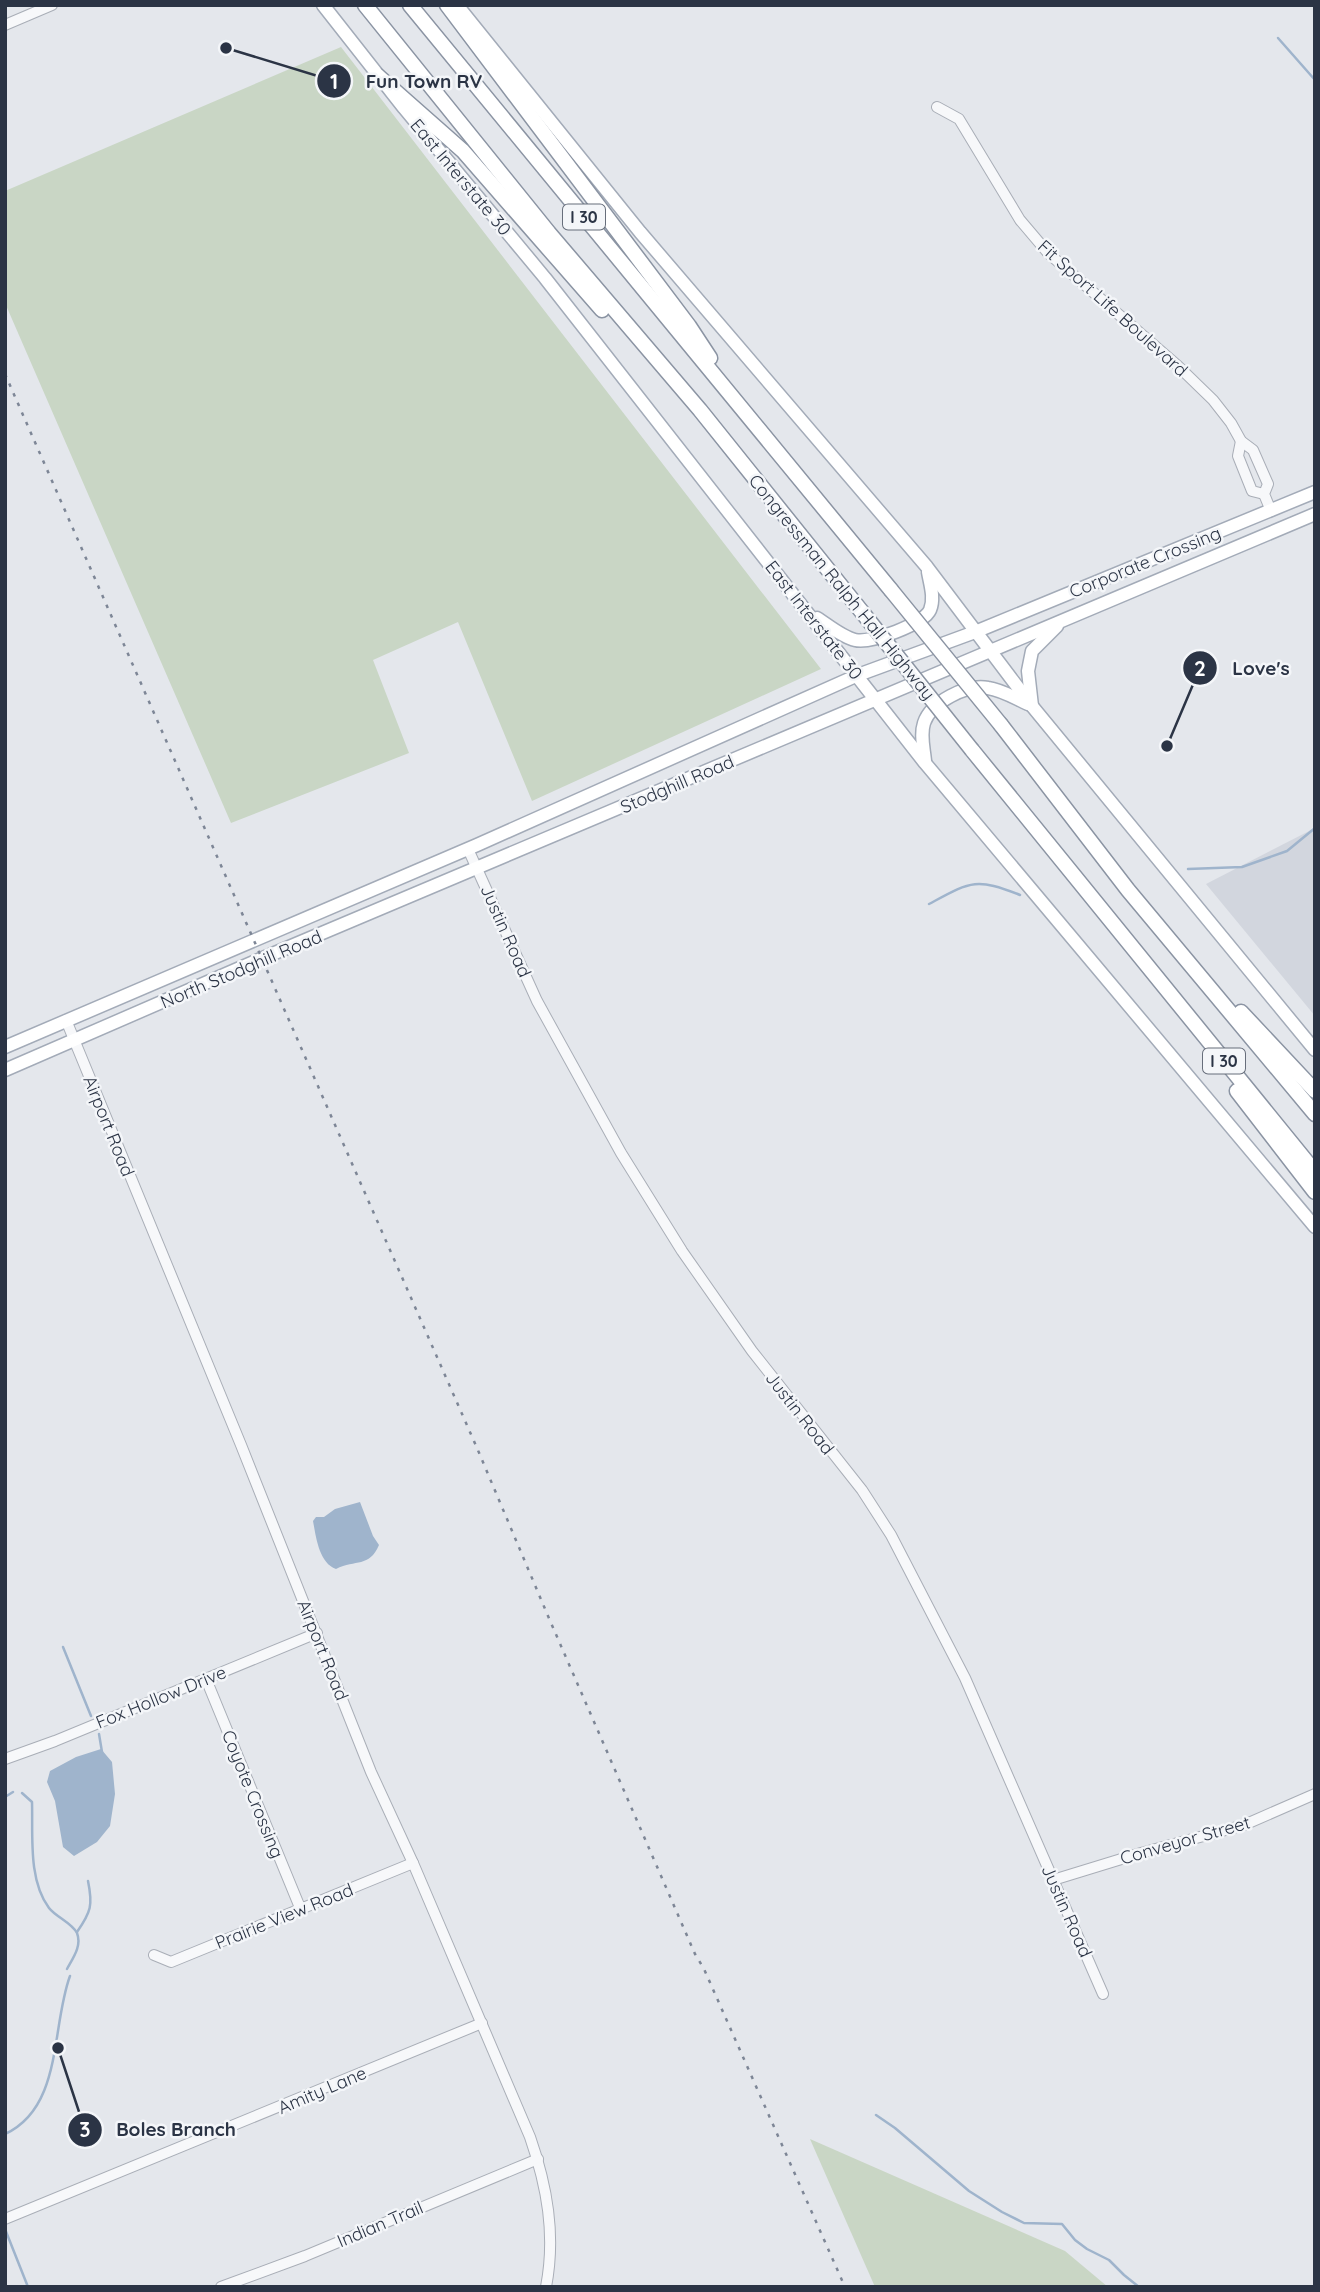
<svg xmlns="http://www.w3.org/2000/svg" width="1320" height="2292" viewBox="0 0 1320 2292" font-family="Quicksand,sans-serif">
  <rect width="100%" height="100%" fill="#e4e7ec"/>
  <!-- built -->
  <polygon fill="#d2d6de" points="1315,828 1315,1016 1206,884"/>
  <!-- green -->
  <g fill="#c9d6c5">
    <polygon points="341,47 821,669 532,801 458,622 373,660 409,753 231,823 5,303 5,191"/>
    <polygon points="810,2139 1065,2251 1108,2287 875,2287"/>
  </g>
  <!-- water -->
  <g fill="#9fb4cc">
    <path d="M 360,1502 L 373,1536 L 379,1545 C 369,1568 356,1559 336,1569 C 319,1563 316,1537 313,1521 L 316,1517 L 324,1517 L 335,1509 Z"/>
    <polygon points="101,1749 112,1762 115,1794 110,1826 97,1842 74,1856 63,1847 55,1801 47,1782 50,1771 76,1757"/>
  </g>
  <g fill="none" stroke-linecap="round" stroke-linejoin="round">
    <!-- stream -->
    <g stroke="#9fb4cc" stroke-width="2.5">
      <polyline points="1278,38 1315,80"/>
      <polyline points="1188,869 1242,867 1287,851 1315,828"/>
      <path d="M 929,904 C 970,882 975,877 1020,895"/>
      <polyline points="63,1647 91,1716"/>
      <polyline points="99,1734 102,1752"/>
      <path d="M 22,1793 L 32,1802 C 33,1835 28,1880 49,1908 C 56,1917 72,1923 77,1933 C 82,1946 73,1958 67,1969"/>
      <polyline points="5,1797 13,1792"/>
      <path d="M 77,1932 C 91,1912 93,1905 88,1881"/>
      <polyline points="876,2115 895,2128 969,2191 1002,2212 1024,2223 1062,2224 1075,2240 1087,2249 1109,2260 1124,2275 1139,2287"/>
      <path d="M 5,2134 C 63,2107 51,2027 70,1976"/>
      <polyline points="5,2229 28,2287"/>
    </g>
    <defs>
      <g id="minor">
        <polyline points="5,25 52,5"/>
        <polyline points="937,107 959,119 1020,220 1048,253 1178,366 1213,400 1231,423 1241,441 1253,450 1268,484 1264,494 1271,511"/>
        <polyline points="1241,441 1238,456 1252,491 1264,494"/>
        <polyline points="468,849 537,1001 621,1153 682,1251 752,1351 862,1490 891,1535 965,1678 1103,1994"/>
        <path d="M 66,1020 L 241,1445 L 371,1772 L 413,1863 L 530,2137 C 547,2186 556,2235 546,2287"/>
        <polyline points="206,1679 301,1910"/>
        <polyline points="5,1759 55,1741 317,1633"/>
        <polyline points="1053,1880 1141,1853 1244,1825 1315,1794"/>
        <polyline points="154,1955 171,1962 413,1863"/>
        <polyline points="5,2219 482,2023"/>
        <polyline points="221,2287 305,2256 538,2159"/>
      </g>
      <g id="major">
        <polyline points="323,5 404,108 545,278 925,763 1315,1227"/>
        <polyline points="457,5 640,232 927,567 1032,706 1315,1050"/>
        <path d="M 817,618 C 828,625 842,637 855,640 C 870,644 924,624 930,610 C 935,598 930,584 928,572"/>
        <polyline points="1032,706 1028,671 1032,651 1057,626"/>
        <path d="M 925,761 C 924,749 920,735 924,723 C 931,702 966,684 988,688 C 1002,690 1015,698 1028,704"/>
        <polyline points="5,1047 477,845 858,675 975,632 1315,492"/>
        <polyline points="5,1070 263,958 1315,514"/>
      </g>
      <g id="highway">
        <polyline points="365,5 549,233 700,410 862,612"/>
        <polyline points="410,5 891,590"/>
        <polyline points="447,5 689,326 710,358"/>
        <polyline points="378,76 463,151 602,310"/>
        <polyline points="1001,725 1128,890 1315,1114"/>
        <polyline points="972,750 1315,1172"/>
        <polyline points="1241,1012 1315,1091"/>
        <polyline points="1237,1091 1315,1192"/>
      </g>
    </defs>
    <!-- minor casing -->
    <use href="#minor" stroke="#a9aeb7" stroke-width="12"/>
    <!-- major casing -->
    <use href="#major" stroke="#a3abb8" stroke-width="15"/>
    <!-- highway casing -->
    <use href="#highway" stroke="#8b94a3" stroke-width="17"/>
    <!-- minor -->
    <use href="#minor" stroke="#f7f8fa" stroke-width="10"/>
    <!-- major -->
    <use href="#major" stroke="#fff" stroke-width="12"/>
    <!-- highway -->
    <use href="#highway" stroke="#fff" stroke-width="14"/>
    <!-- rail -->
    <polyline stroke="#7d8696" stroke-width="2.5" stroke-dasharray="3.5 7" stroke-linecap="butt" points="5,374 477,1448 548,1616 695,1954 704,1969 845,2287"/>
    <defs>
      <g id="highway-bridge">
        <polyline points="891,590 1001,725"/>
        <polyline points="862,612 972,750"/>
      </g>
    </defs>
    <!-- highway-bridge casing -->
    <use href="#highway-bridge" stroke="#8b94a3" stroke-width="17" stroke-linecap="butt"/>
    <!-- highway-bridge -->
    <use href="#highway-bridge" stroke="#fff" stroke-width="14"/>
  </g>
  <g text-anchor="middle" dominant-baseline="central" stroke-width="5" stroke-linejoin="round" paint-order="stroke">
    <!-- shield labels -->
    <g fill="#f4f6f9" stroke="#676e7b" stroke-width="2">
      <rect x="563" y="204.5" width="42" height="25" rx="5"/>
      <rect x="1203" y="1048.5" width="42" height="25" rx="5"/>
    </g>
    <g font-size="16" font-weight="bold" fill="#2b3445">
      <text x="584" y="217">I 30</text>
      <text x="1224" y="1061">I 30</text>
    </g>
    <!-- street labels -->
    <g font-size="18" fill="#2b3445" stroke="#f4f6f9">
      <text transform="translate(461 177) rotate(50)">East Interstate 30</text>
      <text transform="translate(1113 308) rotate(42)">Fit Sport Life Boulevard</text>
      <text transform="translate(1145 562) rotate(-22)">Corporate Crossing</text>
      <text transform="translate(842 587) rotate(51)">Congressman Ralph Hall Highway</text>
      <text transform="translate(814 620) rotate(52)">East Interstate 30</text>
      <text transform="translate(677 784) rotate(-23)">Stodghill Road</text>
      <text transform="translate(506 931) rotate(66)">Justin Road</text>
      <text transform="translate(241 969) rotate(-23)">North Stodghill Road</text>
      <text transform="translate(109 1126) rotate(68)">Airport Road</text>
      <text transform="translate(800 1413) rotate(52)">Justin Road</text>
      <text transform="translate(323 1650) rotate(68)">Airport Road</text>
      <text transform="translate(161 1697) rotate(-22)">Fox Hollow Drive</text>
      <text transform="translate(253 1794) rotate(68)">Coyote Crossing</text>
      <text transform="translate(1185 1840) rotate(-16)">Conveyor Street</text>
      <text transform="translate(1067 1911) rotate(66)">Justin Road</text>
      <text transform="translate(284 1916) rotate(-22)">Prairie View Road</text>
      <text transform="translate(322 2090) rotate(-23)">Amity Lane</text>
      <text transform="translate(380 2224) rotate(-23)">Indian Trail</text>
    </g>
  </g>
  <!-- callouts -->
  <path fill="none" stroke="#2b3445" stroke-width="2.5" d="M226 48L334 81M1167 746L1200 668M58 2048L85 2130"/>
  <g fill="#2b3445" stroke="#f4f6f9" stroke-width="2.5">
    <circle cx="226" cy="48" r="7"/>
    <circle cx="1167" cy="746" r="7"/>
    <circle cx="58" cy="2048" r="7"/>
    <circle cx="334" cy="81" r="18"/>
    <circle cx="1200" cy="668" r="18"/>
    <circle cx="85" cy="2130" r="18"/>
  </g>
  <g font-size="21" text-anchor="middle" font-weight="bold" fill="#fff">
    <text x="334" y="89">1</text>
    <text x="1200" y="676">2</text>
    <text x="85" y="2137">3</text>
  </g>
  <g font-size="19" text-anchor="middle" font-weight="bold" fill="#2b3445" stroke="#f4f6f9" stroke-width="5" stroke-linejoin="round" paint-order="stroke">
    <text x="424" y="88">Fun Town RV</text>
    <text x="1261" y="675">Love's</text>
    <text x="176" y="2136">Boles Branch</text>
  </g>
  <!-- border -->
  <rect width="1320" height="2292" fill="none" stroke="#2b3445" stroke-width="14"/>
</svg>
